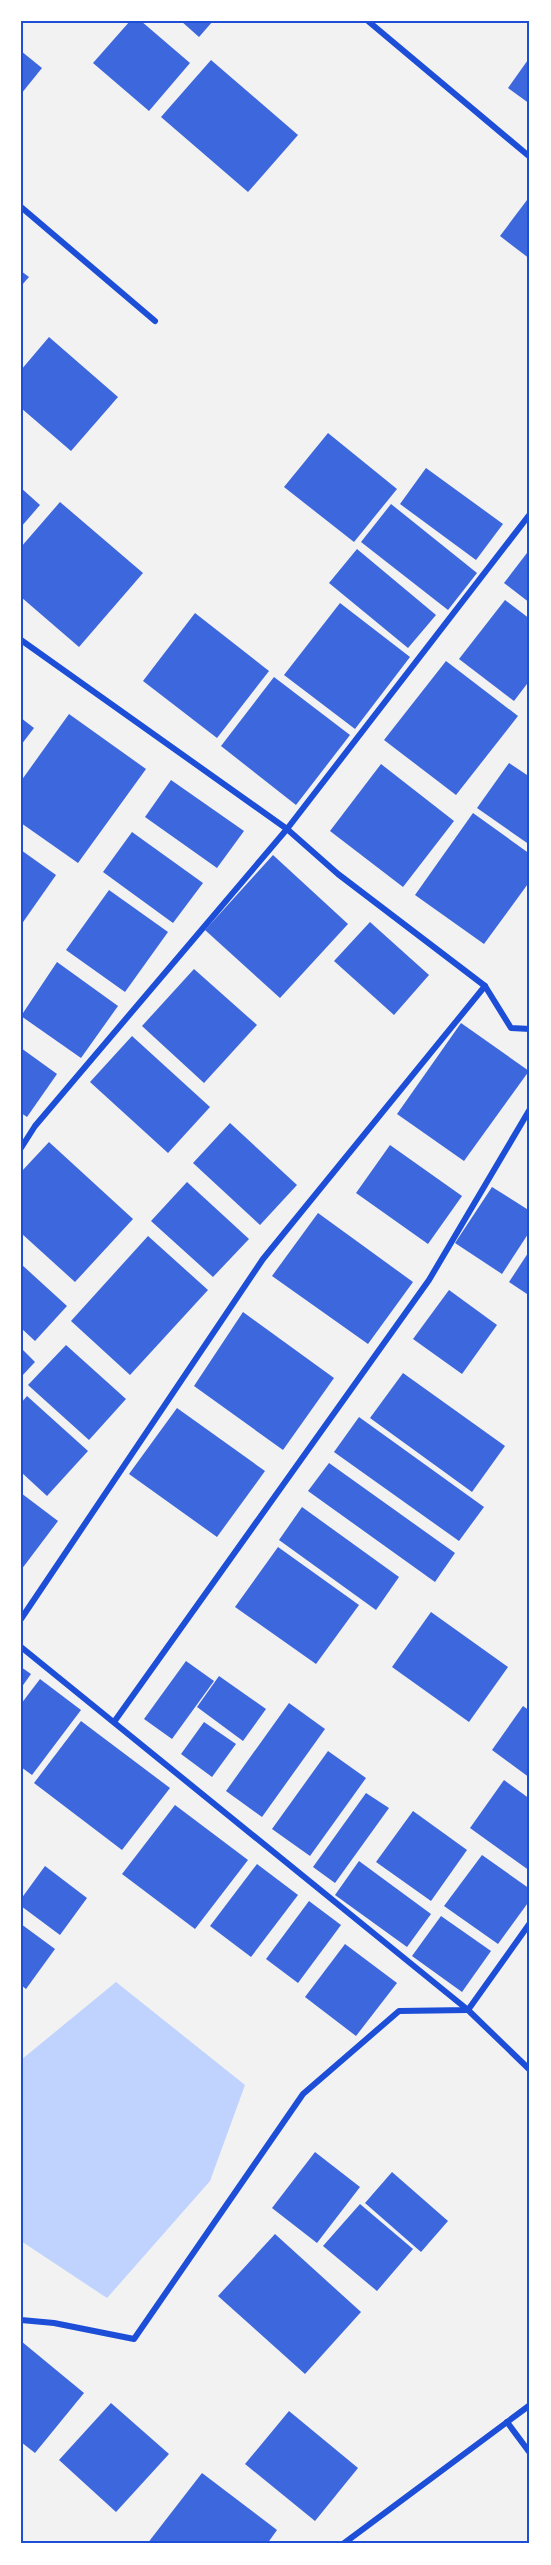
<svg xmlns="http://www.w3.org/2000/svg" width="551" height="2565" viewBox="0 0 551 2565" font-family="'Fira Sans',sans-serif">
  <rect width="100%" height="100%" fill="#f2f2f2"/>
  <!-- water -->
  <polygon fill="#bfd3fe" points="116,1982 245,2085 210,2181 107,2298 21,2241 21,2060"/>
  <!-- building -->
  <g fill="#3d67dc">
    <polygon points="130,21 141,21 190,63 149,111 93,63"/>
    <polygon points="181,21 213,21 199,37"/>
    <polygon points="21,51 42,68 21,94"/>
    <polygon points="530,57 530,104 508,88"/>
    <polygon points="211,60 298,135 248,192 161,117"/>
    <polygon points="530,196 530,259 500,236"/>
    <polygon points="21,271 29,277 21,286"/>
    <polygon points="49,337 118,397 71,451 21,408 21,370"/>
    <polygon points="328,433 397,489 354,542 284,487"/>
    <polygon points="426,468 503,524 476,560 400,504"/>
    <polygon points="21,488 40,505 21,527"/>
    <polygon points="60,502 143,573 79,647 21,597 21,547"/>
    <polygon points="391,504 477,573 448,610 361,542"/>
    <polygon points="357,549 436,615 408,648 329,583"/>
    <polygon points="530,549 530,603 504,583"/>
    <polygon points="505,600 530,619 530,680 514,701 459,659"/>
    <polygon points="340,603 410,657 355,729 284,675"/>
    <polygon points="195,613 269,671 217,738 143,681"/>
    <polygon points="446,661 518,716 456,795 384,740"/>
    <polygon points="274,677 350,735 296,805 221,746"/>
    <polygon points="69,714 146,769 78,863 21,823 21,781"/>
    <polygon points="21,718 34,728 21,745"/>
    <polygon points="509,763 530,777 530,845 477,808"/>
    <polygon points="381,764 454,821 403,887 330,831"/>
    <polygon points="171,780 244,831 217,868 145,817"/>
    <polygon points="473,813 530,854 530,881 484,944 415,895"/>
    <polygon points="132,832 203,883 173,923 103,872"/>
    <polygon points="21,850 56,875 21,925"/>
    <polygon points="273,855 348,924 280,998 205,930"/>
    <polygon points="109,890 168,932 125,992 66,950"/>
    <polygon points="370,922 429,975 394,1015 334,961"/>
    <polygon points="57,962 118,1006 81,1058 21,1016"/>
    <polygon points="194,969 257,1025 204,1083 142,1026"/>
    <polygon points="461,1023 529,1071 464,1161 397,1114"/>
    <polygon points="132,1036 210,1107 168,1153 90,1082"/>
    <polygon points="21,1048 57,1074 27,1117 21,1113"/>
    <polygon points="230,1123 297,1185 260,1225 193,1163"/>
    <polygon points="49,1142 133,1219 75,1282 21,1233 21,1172"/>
    <polygon points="390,1145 462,1196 428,1244 356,1193"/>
    <polygon points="187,1182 249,1239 213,1277 151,1221"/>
    <polygon points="492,1187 530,1211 530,1231 502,1274 455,1243"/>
    <polygon points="318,1213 413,1282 368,1344 272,1276"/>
    <polygon points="148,1236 208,1290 130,1375 71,1321"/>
    <polygon points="530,1250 530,1296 509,1282"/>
    <polygon points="21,1264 67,1306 35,1341 21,1328"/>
    <polygon points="449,1290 497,1325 462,1374 413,1339"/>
    <polygon points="243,1312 334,1378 283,1450 194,1386"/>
    <polygon points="66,1345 126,1399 89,1440 28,1385"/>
    <polygon points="21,1348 35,1362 21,1377"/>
    <polygon points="403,1373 505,1446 472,1492 370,1418"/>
    <polygon points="27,1396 88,1451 47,1496 21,1472 21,1403"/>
    <polygon points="177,1408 265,1471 217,1537 129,1474"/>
    <polygon points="359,1417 484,1507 459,1541 334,1452"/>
    <polygon points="329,1463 455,1553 435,1582 308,1491"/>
    <polygon points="21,1493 58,1521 21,1570"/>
    <polygon points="302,1507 399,1577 376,1610 279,1540"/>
    <polygon points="278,1547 359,1605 316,1664 235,1607"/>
    <polygon points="431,1612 508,1667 469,1722 392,1667"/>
    <polygon points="186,1661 214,1681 172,1739 144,1719"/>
    <polygon points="21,1667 31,1674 21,1688"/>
    <polygon points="219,1676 266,1709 243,1741 197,1707"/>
    <polygon points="40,1679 81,1710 32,1775 21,1767 21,1704"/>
    <polygon points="289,1703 325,1729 262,1817 226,1791"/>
    <polygon points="523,1706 530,1711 530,1778 492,1750"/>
    <polygon points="81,1721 170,1788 122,1850 34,1783"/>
    <polygon points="204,1722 236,1744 212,1777 181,1754"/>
    <polygon points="328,1751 366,1778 310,1856 272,1829"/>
    <polygon points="504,1780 530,1799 530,1871 470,1828"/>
    <polygon points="366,1793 389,1808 335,1883 313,1867"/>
    <polygon points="175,1805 248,1860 195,1929 122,1874"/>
    <polygon points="413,1811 467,1850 431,1901 376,1862"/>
    <polygon points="482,1855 530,1889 530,1900 498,1944 444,1906"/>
    <polygon points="359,1861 431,1914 407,1947 335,1895"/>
    <polygon points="257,1864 298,1895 251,1957 210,1926"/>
    <polygon points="45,1866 87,1898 60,1935 21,1906 21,1899"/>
    <polygon points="309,1901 341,1925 298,1983 266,1959"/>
    <polygon points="441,1916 491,1951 462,1992 412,1956"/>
    <polygon points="21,1924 55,1949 26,1989 21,1985"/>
    <polygon points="345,1944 397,1983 356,2036 305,1997"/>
    <polygon points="315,2152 360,2187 317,2243 272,2208"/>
    <polygon points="392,2172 448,2221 421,2252 365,2203"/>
    <polygon points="360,2204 413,2249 377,2291 323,2246"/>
    <polygon points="275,2234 361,2312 305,2374 218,2296"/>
    <polygon points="21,2341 84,2393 35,2453 21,2442"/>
    <polygon points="111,2403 169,2454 116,2512 59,2460"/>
    <polygon points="289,2411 358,2468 315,2521 245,2464"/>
    <polygon points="202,2473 277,2530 267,2544 147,2544"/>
  </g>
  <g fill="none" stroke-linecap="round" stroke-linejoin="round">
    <!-- minor -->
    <g stroke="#1d4ed8" stroke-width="6">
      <polyline points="368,21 530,157"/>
      <polyline points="21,207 155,321"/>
      <polyline points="21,640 287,829 338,874 485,986 511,1028 530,1029"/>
      <polyline points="21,1148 35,1126 287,829 530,514"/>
      <polyline points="21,1619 263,1259 485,986"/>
      <polyline points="21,1647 468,2010 530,2070"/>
      <polyline points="114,1722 429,1280 530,1109"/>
      <polyline points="21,2320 54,2323 134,2339 303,2094 399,2011 468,2010 530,1923"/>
      <polyline points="507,2422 530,2453"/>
      <polyline points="343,2544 530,2405"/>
    </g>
  </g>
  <!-- border -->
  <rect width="551" height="2565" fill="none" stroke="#ffffff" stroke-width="45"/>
  <rect x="22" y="22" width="506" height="2520" fill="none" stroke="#1d4ed8" stroke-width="2"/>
</svg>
